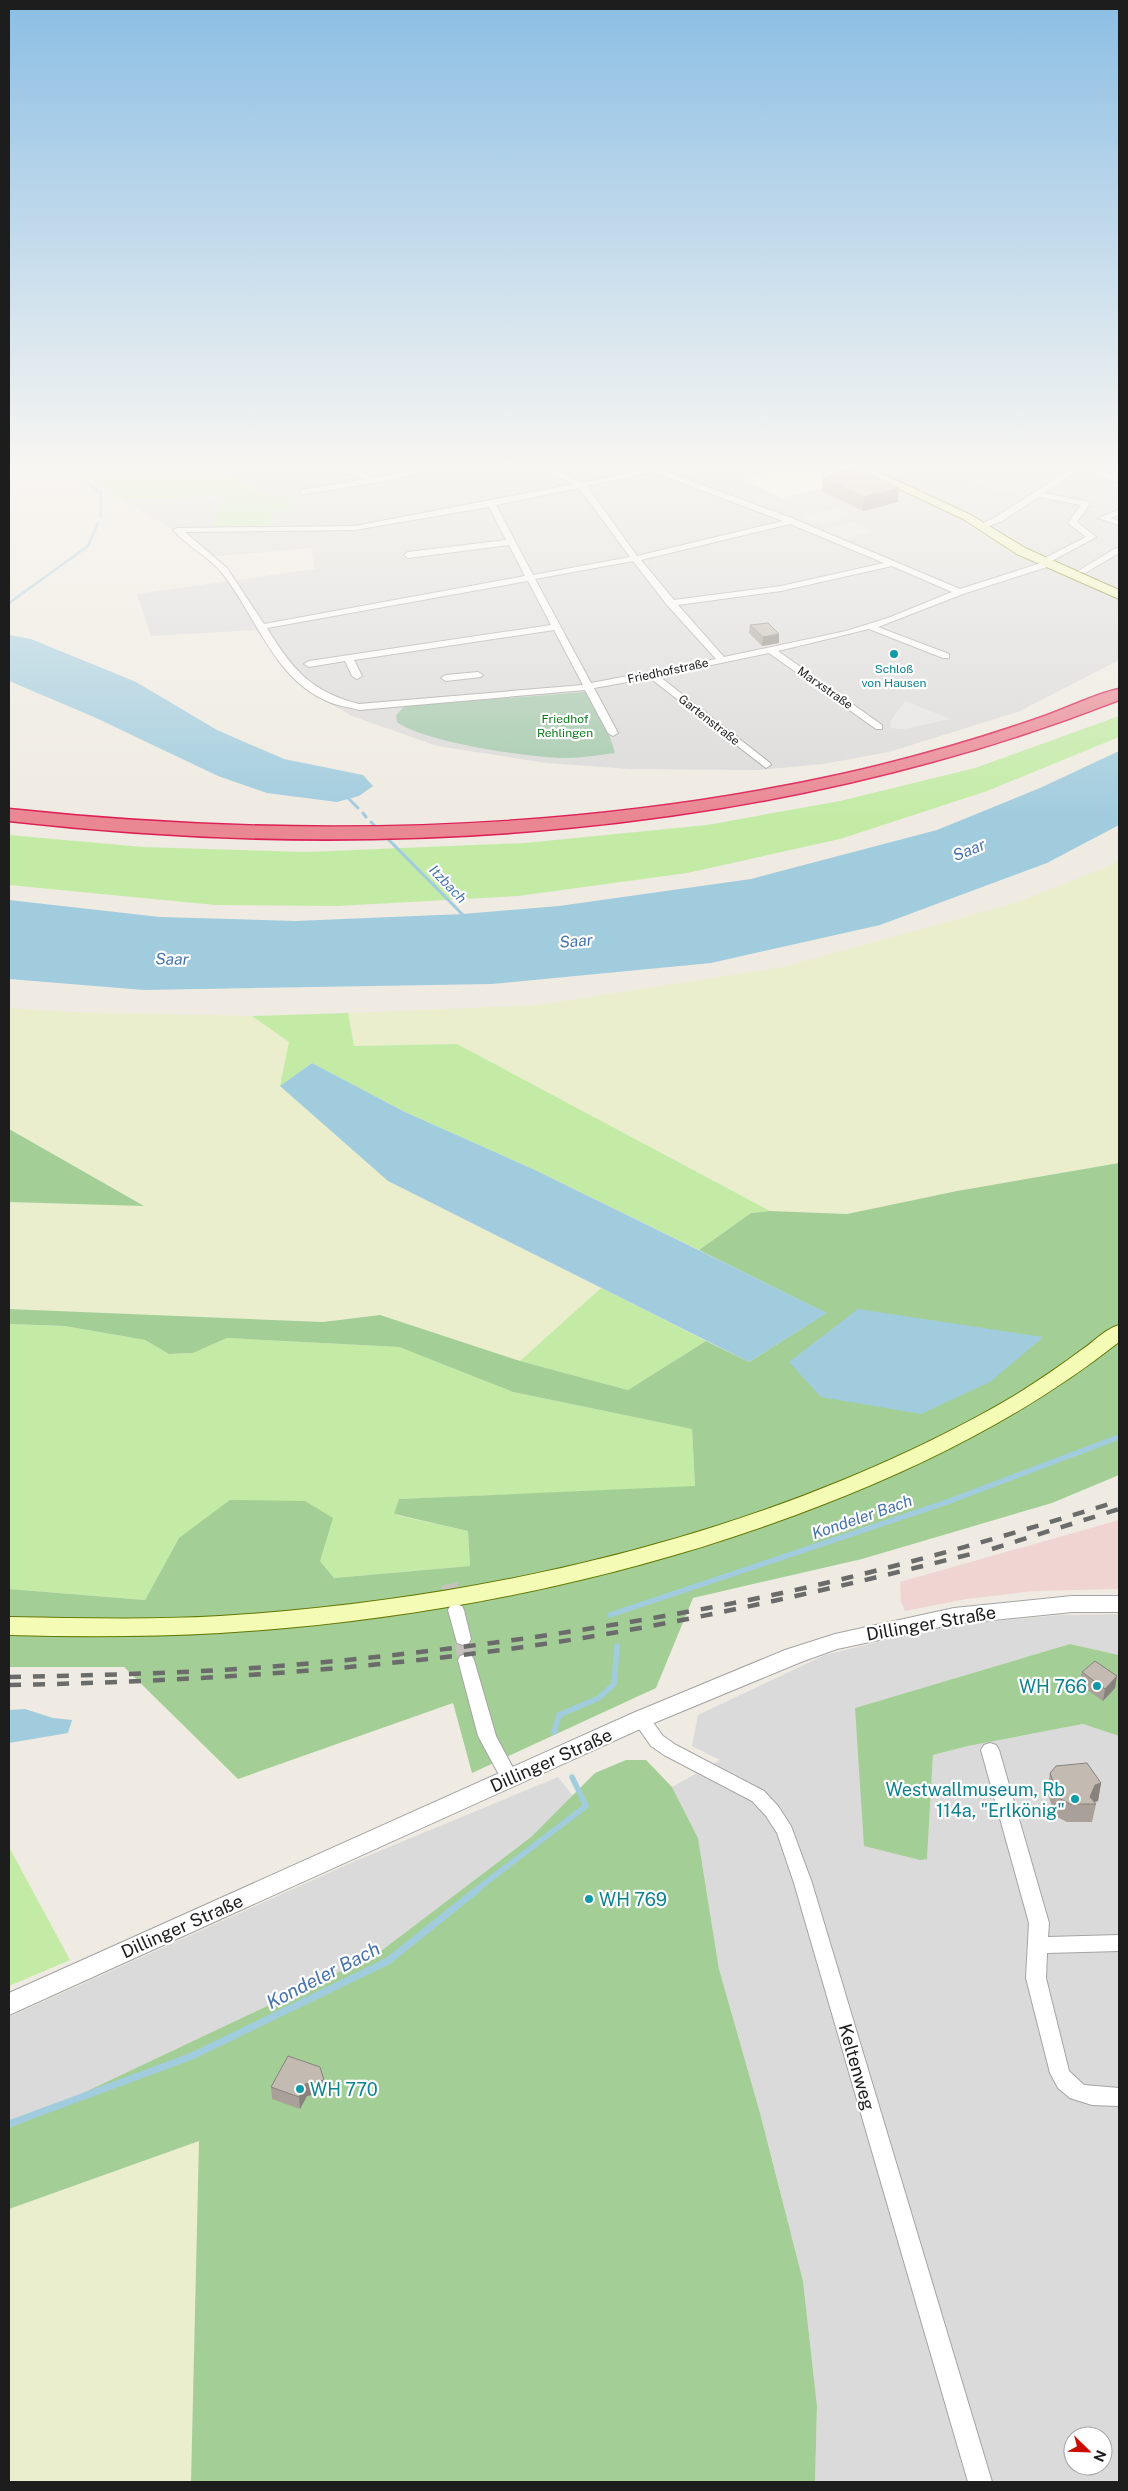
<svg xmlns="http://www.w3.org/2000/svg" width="1128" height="2491" viewBox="0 0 1128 2491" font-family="'Public Sans',sans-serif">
  <rect width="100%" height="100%" fill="#efebe2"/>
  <!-- residential -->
  <g fill="#dbdada" fill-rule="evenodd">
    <polygon points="219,468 1119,468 1119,660 1020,711 889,752 823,764 759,770 630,769 547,763 437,746 352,716 310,692 292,677 256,630 151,636 137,594 315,569 311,548 207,557 168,527 122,499 224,496 212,528 269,527 273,511 267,496"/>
    <path d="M 1119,1614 L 1119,1655 L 1070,1644 L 855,1708 L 927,1858 L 933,1755 L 968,1746 L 1083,1724 L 1119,1736 L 1119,2482 L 815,2482 L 817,2406 L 803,2281 L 760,2113 L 719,1969 L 698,1838 L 672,1787 L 720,1760 L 692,1746 L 698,1715 L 825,1655 L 926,1630 L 976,1623 L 1059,1615 ZM 1073,2436 L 1103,2436 L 1103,2466 L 1073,2466 Z"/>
    <polygon points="558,1777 573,1796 531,1837 377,1954 9,2128 9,2017 353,1862"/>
  </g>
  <!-- commercial -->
  <polygon fill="#f0d4d1" points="1119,1520 1119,1589 1034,1591 966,1599 905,1611 901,1602 900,1582"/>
  <!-- education -->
  <polygon fill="#fdffdb" points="788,468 846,468 866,477 782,498 742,479"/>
  <!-- farmland -->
  <g fill="#eaeecd">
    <polygon points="1119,859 1119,1163 957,1191 847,1214 770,1211 457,1044 354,1046 348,1013 538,1005 783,967 1012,904 1111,865"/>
    <polygon points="9,1008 71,1012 252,1016 289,1042 388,1181 601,1288 520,1361 380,1315 323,1322 9,1309 9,1202 143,1205 9,1129"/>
    <polygon points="199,2141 191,2482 9,2482 9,2209"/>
  </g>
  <!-- grass -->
  <g fill="#c3eba6">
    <polygon points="217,469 267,496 295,496 293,510 273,511 269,527 211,528 223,496 122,499 76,471"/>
    <polygon points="1119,716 1119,737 987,791 840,839 687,873 518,896 337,906 215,905 9,885 9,835 143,847 306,852 525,843 707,825 840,801 975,768"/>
    <polygon points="348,1013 354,1046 457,1044 770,1211 751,1213 699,1250 535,1170 405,1112 312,1063 280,1086 289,1042 252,1016"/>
    <polygon points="601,1288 706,1341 628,1390 520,1361"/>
    <polygon points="9,1324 65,1326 145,1340 169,1354 193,1353 227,1338 399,1347 513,1392 692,1429 695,1487 399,1499 395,1515 468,1531 470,1566 334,1578 320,1561 179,1538 145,1600 9,1589"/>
    <polygon points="9,1847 70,1960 9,1986"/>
  </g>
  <!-- forest -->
  <g fill="#a3cf96">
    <polygon points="9,1129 144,1206 9,1202"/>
    <polygon points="1119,1163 1119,1475 1052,1503 862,1559 693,1598 656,1688 472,1773 453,1703 238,1779 124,1667 9,1667 9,1589 145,1600 179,1538 230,1500 305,1501 333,1518 320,1561 334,1578 470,1566 468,1531 394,1514 399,1499 695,1486 692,1429 513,1392 399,1347 227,1338 193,1353 169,1354 145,1340 65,1326 9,1324 9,1309 323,1322 380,1315 520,1361 628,1390 706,1341 749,1362 826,1313 699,1250 751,1213 770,1211 847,1214 957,1191"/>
    <polygon points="1070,1644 1119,1655 1119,1736 1083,1724 968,1746 933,1755 927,1859 920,1860 864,1846 855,1708"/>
    <polygon points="626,1760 646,1760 672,1787 698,1838 719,1969 760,2113 803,2281 817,2406 815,2482 191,2482 199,2141 9,2209 9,2128 377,1954 531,1837 595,1773"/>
  </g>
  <!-- cemetery -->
  <path fill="#a3c8ab" d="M 585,692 L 609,734 L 615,753 C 599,755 582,758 565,758 C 531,758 423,742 397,722 L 396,715 L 405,706 Z"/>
  <!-- parking -->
  <g fill="#e5e5e5">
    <polygon points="980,478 1018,487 1020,485 1039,488 1024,497 968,482"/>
    <polygon points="836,508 852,515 839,518 842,520 823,525 816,524 801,517"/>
    <polygon points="853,522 874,531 843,540 822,530"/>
    <polygon points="905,701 951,719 904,729 891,728 890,722"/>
  </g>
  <!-- water -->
  <g fill="#a1ccde">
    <polygon points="9,635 31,639 136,682 217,730 284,759 363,775 373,786 359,796 337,802 267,793 218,776 94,717 9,681"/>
    <polygon points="1119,751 1119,825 1047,863 880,925 711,963 492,984 144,990 9,979 9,900 160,917 295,921 463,914 559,906 751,879 937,830 1040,788"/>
    <polygon points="312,1063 405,1112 535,1170 827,1313 749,1362 388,1181 280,1086"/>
    <polygon points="858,1309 1043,1337 990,1382 921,1414 821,1397 789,1362"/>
    <polygon points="25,1709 53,1718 72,1720 68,1733 9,1743 9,1710"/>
  </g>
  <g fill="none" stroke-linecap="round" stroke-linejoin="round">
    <!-- stream-far3 -->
    <g stroke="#a1ccde" stroke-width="2.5">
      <polyline points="67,468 101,493 101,517"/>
      <polyline points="9,603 88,546 98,523"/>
    </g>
    <!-- stream-far2 -->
    <g stroke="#a1ccde" stroke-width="3">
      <polyline points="349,799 358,808"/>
      <polyline points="363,813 366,817"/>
      <polyline points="371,822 376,827"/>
      <polyline points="386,837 466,918"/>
    </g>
    <!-- stream-far1 -->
    <g stroke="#a1ccde" stroke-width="5.5">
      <polyline points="610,1615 947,1502 1119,1437"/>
      <polyline points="554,1732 559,1715 599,1698 614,1684 617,1646"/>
      <polyline points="476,1890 586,1806 572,1777"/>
    </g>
    <!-- stream -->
    <polyline stroke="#a1ccde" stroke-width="7" points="9,2124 192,2056 388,1961 478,1889"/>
    <!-- minor-tunnel -->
    <g stroke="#c5c2bb" stroke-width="17" stroke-dasharray="17 8" stroke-linecap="butt">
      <polyline points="449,1584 455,1608"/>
      <polyline points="463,1639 466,1660"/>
    </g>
    <defs>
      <g id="minor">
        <polygon points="269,468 295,468 277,474"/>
        <polygon points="301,468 359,471 373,478 427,468 446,468 374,483 304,494 301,494 301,490 365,479 357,475"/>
        <path d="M 541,468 L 552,468 L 582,483 L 650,468 L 667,468 L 662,470 L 794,519 L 960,589 L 1041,563 L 1041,560 L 1086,537 L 1068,523 L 1081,505 L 1039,497 L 1002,521 L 984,528 L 981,528 L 981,524 L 996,517 L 1072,468 L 1092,468 L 1119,478 L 1119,483 L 1081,469 L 1044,493 L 1089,502 L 1090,504 L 1077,522 L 1096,537 L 1050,562 L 1050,566 L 963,594 L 878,627 L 949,654 L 949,658 L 943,658 L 869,629 L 778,651 L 882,725 L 882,729 L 876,729 L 769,653 L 659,676 L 770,763 L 771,765 L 766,768 L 650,678 L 594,688 L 618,733 L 613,736 L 608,733 L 585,690 L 359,710 C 349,707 338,706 329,702 C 274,680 256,615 222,573 C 208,556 187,546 173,530 L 177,528 L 355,526 L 574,484 ZM 653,472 L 783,521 L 637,556 L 587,486 ZM 579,488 L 630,557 L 533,575 L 496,505 ZM 489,507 L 506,540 L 408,552 L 404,555 L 408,558 L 509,545 L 525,576 L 264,624 L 227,568 L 185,532 L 355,530 ZM 790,524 L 884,563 L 781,586 L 674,600 L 641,560 ZM 633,561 L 667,605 L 716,659 L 591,683 L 535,579 ZM 892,566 L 952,592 L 888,618 L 846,631 L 724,657 L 678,605 L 781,591 ZM 528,581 L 551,625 L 309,661 L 304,664 L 309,667 L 345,661 L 352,676 L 357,679 L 362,676 L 354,660 L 554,630 L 583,685 L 359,704 C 311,692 292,669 267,628 Z"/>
        <polygon points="1119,510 1119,515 1110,518 1119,521 1119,525 1098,518"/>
        <polygon points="1116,548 1119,548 1119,553 1085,573 1078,571"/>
        <polygon points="478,672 483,675 481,677 446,681 441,678 446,675"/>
        <polygon points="456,1604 462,1606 464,1610 471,1639 469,1643 463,1645 457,1643 448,1610 450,1606"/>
        <polygon points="466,1654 472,1656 474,1660 496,1736 519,1779 516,1784 510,1786 504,1784 478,1736 458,1660 460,1656"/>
        <polygon points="641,1712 647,1714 663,1736 676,1745 764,1791 778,1806 791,1826 812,1883 992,2482 968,2482 794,1883 777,1833 766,1816 752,1801 664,1755 651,1746 632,1719 635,1714"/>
        <polygon points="990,1743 996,1745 999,1750 1049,1923 1048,1937 1119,1935 1119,1951 1047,1953 1046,1978 1069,2071 1084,2085 1119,2088 1119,2106 1092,2105 1070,2098 1058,2088 1050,2073 1026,1978 1029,1923 981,1750 984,1745"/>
      </g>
      <polygon id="tertiary" points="1072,1596 1119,1596 1119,1612 1072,1612 954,1624 837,1649 801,1662 649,1725 9,2015 9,1993 633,1713 785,1650 835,1634 954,1608"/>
      <g id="secondary">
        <polygon points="855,468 870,468 971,515 1025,548 1119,590 1119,599 1017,554 963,519"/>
        <path d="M 1119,1325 L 1119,1342 C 1029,1413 928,1464 822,1505 C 632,1579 423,1621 220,1633 C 150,1637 79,1637 9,1635 L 9,1617 C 79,1618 150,1620 220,1616 C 430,1603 649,1560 843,1480 C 903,1455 962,1427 1017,1394 C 1039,1380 1060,1366 1080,1351 C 1093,1343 1104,1329 1119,1325 Z"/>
      </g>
      <path id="motorway" d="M 1119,689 L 1119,700 C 769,837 380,863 9,821 L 9,809 C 283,838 568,834 838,775 C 906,760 973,741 1039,718 C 1066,709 1092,695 1119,689 Z"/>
    </defs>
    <!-- minor casing -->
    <use href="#minor" stroke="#a4a4a4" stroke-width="2"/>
    <!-- tertiary casing -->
    <use href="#tertiary" stroke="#a4a4a4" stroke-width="2"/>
    <!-- secondary casing -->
    <use href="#secondary" stroke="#627602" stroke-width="2"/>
    <!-- motorway casing -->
    <use href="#motorway" stroke="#dd1f54" stroke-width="3"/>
    <!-- minor -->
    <use href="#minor" fill="#fff" fill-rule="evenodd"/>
    <!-- tertiary -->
    <use href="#tertiary" fill="#fff" fill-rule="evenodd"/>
    <!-- secondary -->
    <use href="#secondary" fill="#f3fbb4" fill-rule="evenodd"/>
    <!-- motorway -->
    <use href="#motorway" fill="#e98793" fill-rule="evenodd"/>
    <!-- rail -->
    <g stroke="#6b6b6b" stroke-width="4.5" stroke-dasharray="12 12" stroke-linecap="butt">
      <polyline points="992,1549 1119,1509"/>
      <path d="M 9,1677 C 103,1675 198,1673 292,1665 C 432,1653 570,1634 708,1608 C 847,1582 984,1543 1119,1501"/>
      <path d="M 9,1685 C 172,1682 333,1672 494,1651 C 656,1630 816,1593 975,1553"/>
    </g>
  </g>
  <!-- wall -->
  <g fill="#a8a099">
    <polygon points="823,478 898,502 863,511 822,491"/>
    <polygon points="750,625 779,634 779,643 762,646 749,633"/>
    <polygon points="1082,1672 1117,1676 1115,1688 1103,1701 1079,1684"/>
    <polygon points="1050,1773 1101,1783 1098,1801 1094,1802 1096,1804 1092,1822 1067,1822 1055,1816 1047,1791"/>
    <polygon points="324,2080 326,2092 307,2096 300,2109 272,2099 271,2087"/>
  </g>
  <!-- shaded-wall -->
  <g fill="#88827d">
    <polygon points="899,488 898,502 863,511 864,497"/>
    <polygon points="779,634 779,643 762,646 763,637"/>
    <polygon points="1117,1676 1115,1688 1103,1701 1105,1689"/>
    <polygon points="1101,1783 1098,1801 1092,1803 1090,1797 1095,1785"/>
    <polygon points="324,2080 326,2092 307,2096 300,2109 299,2097 305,2084"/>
  </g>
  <!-- building -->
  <g fill="#c3bab2" stroke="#88827d">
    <polygon points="849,469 860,469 899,488 864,497 823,478"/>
    <polygon points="768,623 779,634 763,637 750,625"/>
    <polygon points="1095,1661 1117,1676 1105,1689 1082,1672"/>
    <polygon points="1087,1763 1101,1783 1095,1785 1090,1797 1096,1804 1070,1804 1059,1798 1050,1773 1056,1766"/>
    <polygon points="288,2056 320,2067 324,2080 305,2084 299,2097 271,2087"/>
  </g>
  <!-- sky -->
  <linearGradient id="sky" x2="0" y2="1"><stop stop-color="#8bbee4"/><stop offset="0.57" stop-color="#f8f6f2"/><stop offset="1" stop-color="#f8f6f2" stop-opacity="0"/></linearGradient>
  <rect width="1128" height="817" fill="url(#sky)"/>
  <!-- markers -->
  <g fill="#0f9aa8" stroke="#fff" stroke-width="2">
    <circle cx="894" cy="654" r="5"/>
    <circle cx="1097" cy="1686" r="5"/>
    <circle cx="1075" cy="1799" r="5"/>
    <circle cx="589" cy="1899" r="5"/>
    <circle cx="300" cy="2089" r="5"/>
  </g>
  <g text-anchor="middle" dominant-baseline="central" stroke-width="4.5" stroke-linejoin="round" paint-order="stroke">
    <!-- far-culture labels -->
    <g font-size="12" fill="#0d838f" stroke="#fff">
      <text x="894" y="669">Schloß<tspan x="894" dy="14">von Hausen</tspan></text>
    </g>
    <!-- far-street labels -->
    <g font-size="12" fill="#1d1d1d" stroke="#fff">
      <text transform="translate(668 671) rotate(-12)">Friedhofstraße</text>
      <text transform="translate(825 688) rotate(35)">Marxstraße</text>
      <text transform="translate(709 720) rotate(38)">Gartenstraße</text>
    </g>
    <!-- far-park labels -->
    <g font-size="12" fill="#087e1a" stroke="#fff">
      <text x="565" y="719">Friedhof<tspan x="565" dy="14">Rehlingen</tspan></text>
    </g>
    <!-- far-water labels -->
    <g font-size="14" font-style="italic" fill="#4774af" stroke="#fff">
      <text transform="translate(448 884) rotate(46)">Itzbach</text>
    </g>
    <!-- water labels -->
    <g font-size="16" font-style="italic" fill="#4774af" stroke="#fff">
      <text transform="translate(969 850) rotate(-22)">Saar</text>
      <text transform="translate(576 941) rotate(-4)">Saar</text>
      <text transform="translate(172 959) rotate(1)">Saar</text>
      <text transform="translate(862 1517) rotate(-19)">Kondeler Bach</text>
    </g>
    <!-- near-street labels -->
    <g font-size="18" fill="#1d1d1d" stroke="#fff">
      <text transform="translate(931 1623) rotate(-10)">Dillinger Straße</text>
      <text transform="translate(551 1760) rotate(-24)">Dillinger Straße</text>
      <text transform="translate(182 1926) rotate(-24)">Dillinger Straße</text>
      <text transform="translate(857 2067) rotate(74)">Keltenweg</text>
    </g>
    <!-- near-culture labels -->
    <g font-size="18" fill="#0d838f" stroke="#fff" text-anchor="end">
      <text x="1087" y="1686">WH 766</text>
      <text x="1065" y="1789">Westwallmuseum, Rb<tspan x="1065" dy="21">114a, "Erlkönig"</tspan></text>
      <text x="599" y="1899" text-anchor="start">WH 769</text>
      <text x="310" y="2089" text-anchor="start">WH 770</text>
    </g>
    <!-- near-water labels -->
    <g font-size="19" font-style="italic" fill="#4774af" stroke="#fff">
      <text transform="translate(323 1975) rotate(-27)">Kondeler Bach</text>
    </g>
  </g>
  <!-- border -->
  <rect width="1128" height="2491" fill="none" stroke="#1d1d1d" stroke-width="20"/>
  <!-- north arrow -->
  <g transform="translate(1088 2451) rotate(113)"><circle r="24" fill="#ffffff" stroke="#a5a5a5"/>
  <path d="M0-4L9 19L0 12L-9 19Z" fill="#ca0d00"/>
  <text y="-8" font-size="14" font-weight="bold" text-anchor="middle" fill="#1d1d1d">N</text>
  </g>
</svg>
